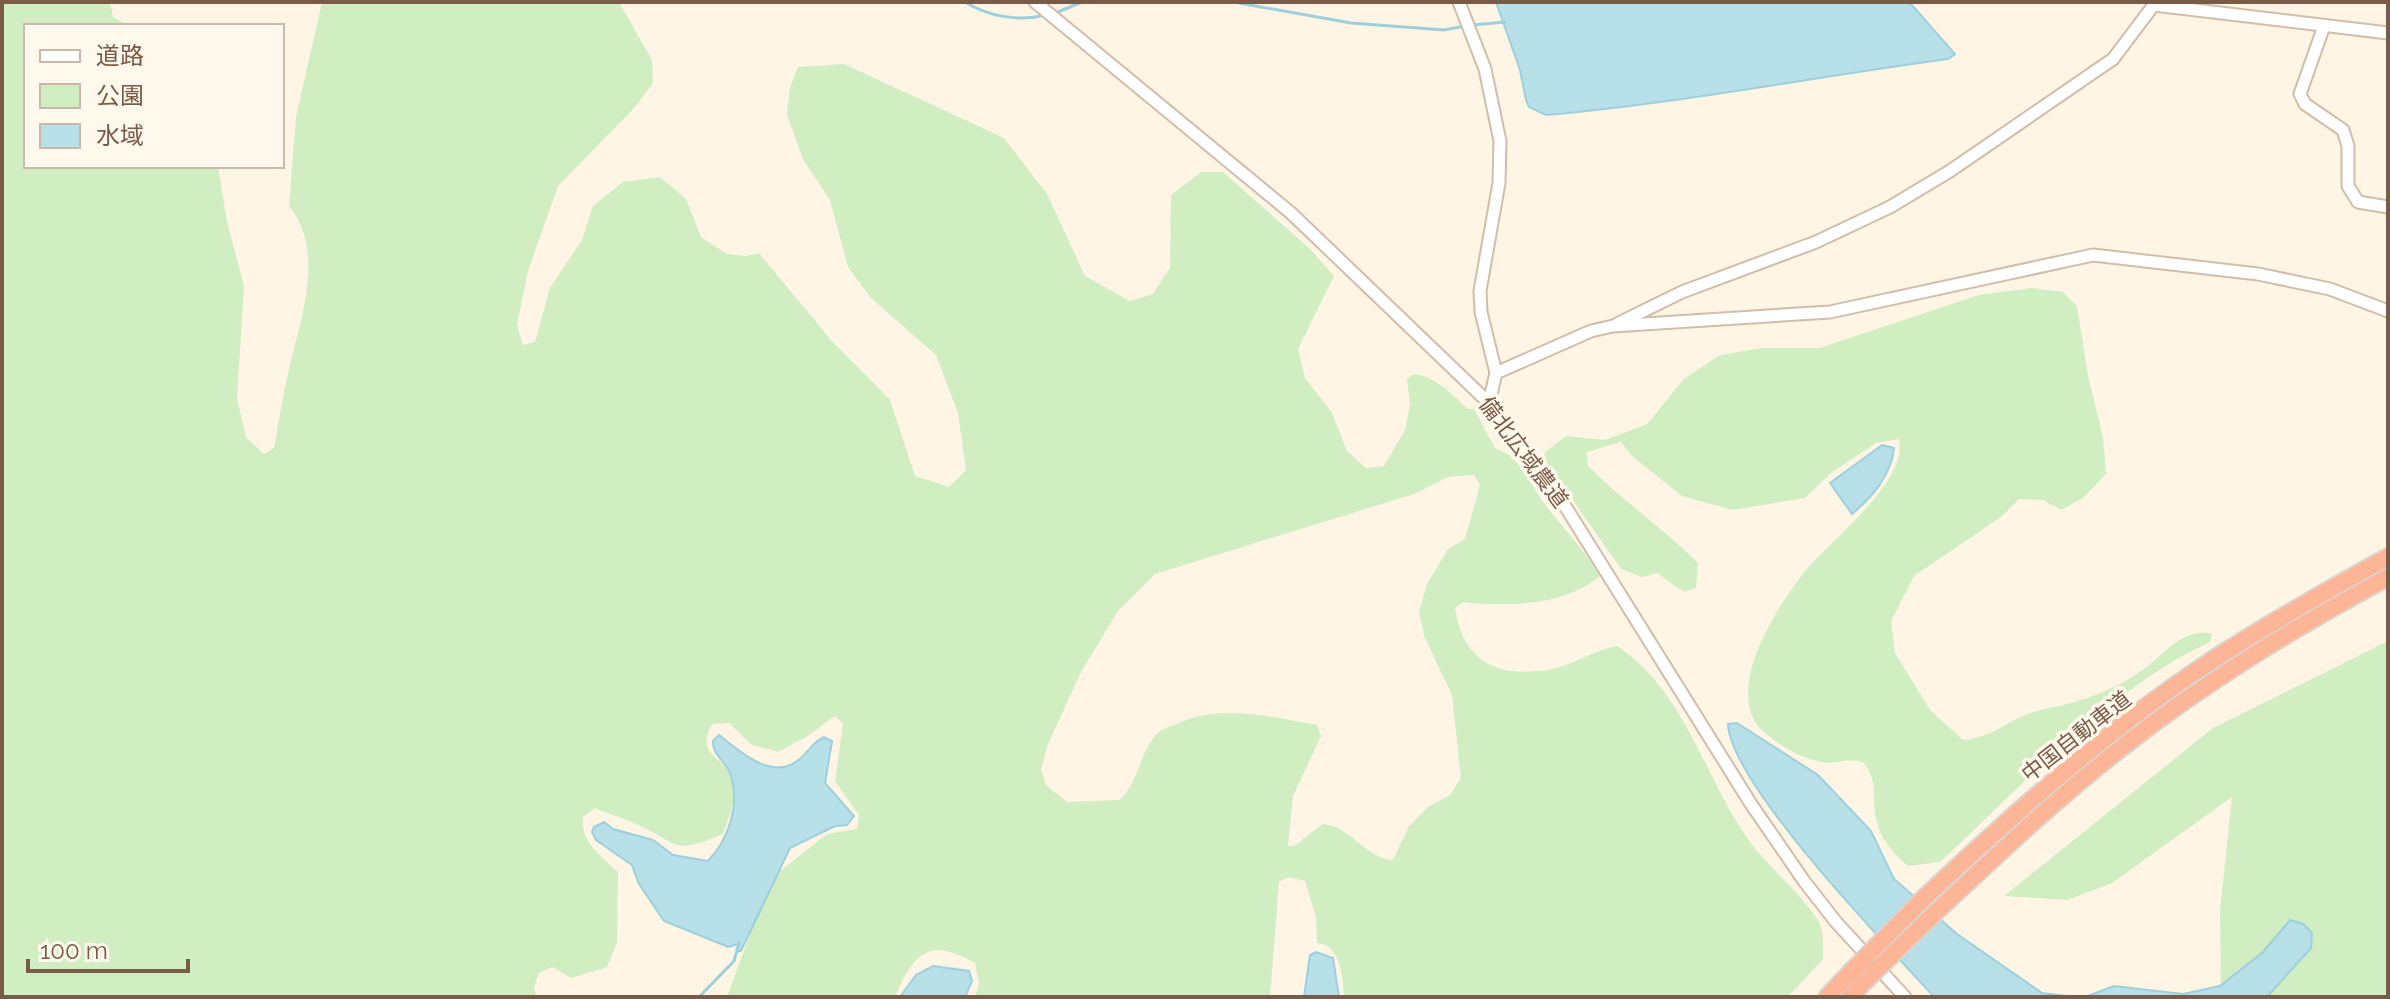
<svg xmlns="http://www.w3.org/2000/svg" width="2390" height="999" viewBox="0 0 2390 999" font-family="Raleway,'Noto Sans JP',sans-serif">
  <rect width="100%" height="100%" fill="#fef5e4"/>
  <!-- green -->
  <g fill="#d1edc2" fill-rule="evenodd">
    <path d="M 2,2 L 110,2 L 113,17 L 129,26 L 26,26 L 26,166 L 218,166 L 227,222 L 244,286 L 237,399 L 246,437 L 264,454 L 274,448 C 279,423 282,398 288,374 C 299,323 327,252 289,206 L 296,117 L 322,2 L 619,2 L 652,60 L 653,83 L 636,106 L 558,186 L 528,271 L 517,325 L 523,345 L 535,342 L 550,288 L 582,240 L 593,206 L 623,182 L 660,177 L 686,199 L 701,237 L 727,254 L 746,256 L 759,253 L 831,340 L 890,400 L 915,476 L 949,487 L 966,470 L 958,413 L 936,355 L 871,298 L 848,267 L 830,200 L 803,159 L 787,115 L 790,87 L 798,67 L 844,64 L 1004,138 L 1047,194 L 1085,276 L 1130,301 L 1153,294 L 1170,267 L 1171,195 L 1201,172 L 1223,172 L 1310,249 L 1334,276 L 1298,349 L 1305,378 L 1332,413 L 1347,451 L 1366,468 L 1384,466 L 1405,430 L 1410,405 L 1407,379 L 1414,374 C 1434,376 1454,395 1467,409 L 1474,409 L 1495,448 C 1523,458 1530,485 1547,507 C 1566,532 1583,548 1600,576 C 1564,606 1508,607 1463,602 L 1455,608 C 1463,663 1499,679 1552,669 C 1574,665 1593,650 1617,646 C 1683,689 1704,775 1747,838 C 1768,868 1799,890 1819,922 C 1824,932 1823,947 1823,959 L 1788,997 L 1344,997 C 1343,978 1341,945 1317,943 L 1316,917 L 1305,881 L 1288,877 L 1279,882 L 1270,997 L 975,997 L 979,983 L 975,963 C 929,937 914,952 895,997 L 727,997 L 770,879 L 827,834 L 857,829 L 859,815 L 835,781 L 843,724 L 835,716 L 806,737 L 778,752 L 752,745 L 729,723 L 712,724 C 695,756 722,754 732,778 C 738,796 729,818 723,834 C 669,856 682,844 636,824 C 623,818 608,814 595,808 L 583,817 C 580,842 601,856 618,872 L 617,943 L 607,967 L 571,978 L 552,967 L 539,973 L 534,986 L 536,997 L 2,997 ZM 1474,475 L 1480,485 L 1465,539 L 1448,549 L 1427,584 L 1419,612 L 1424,636 L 1452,695 L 1461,778 L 1450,795 L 1428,807 L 1409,826 L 1393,860 C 1366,859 1352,827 1323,824 L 1294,846 L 1288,846 L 1293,796 L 1321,736 L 1317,725 C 1270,717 1221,703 1176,724 C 1169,727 1160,729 1155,736 C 1139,756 1138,782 1120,800 L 1067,802 L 1046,785 L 1041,769 L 1048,744 L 1081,672 L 1118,611 L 1155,574 L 1414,494 L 1448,477 Z"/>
    <path d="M 2032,288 L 2063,292 L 2077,306 L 2088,376 L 2103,437 L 2106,474 L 2083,498 L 2061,510 L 2043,500 L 2019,499 L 2001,517 L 1914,576 L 1891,621 L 1895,653 L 1930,710 L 1963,740 C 1988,738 2003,725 2025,715 C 2042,708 2061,707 2078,701 C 2101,694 2125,683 2144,669 C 2165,654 2183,627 2212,634 L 2210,642 C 2111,687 2020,788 1940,862 L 1908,866 C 1893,853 1880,839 1876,818 C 1871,797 1879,783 1864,763 C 1848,756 1838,765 1823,762 C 1804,760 1779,745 1764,732 C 1721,694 1776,608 1803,574 C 1826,543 1909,483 1899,439 L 1876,443 L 1831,473 L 1805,498 L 1733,510 L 1682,496 L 1632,456 L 1621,442 L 1587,452 L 1588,466 C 1623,501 1663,528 1698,563 L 1696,588 L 1684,592 L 1657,573 L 1642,577 L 1621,569 L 1544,459 L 1545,452 L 1566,436 L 1605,440 L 1647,424 L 1684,379 L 1720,355 L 1762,348 L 1819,348 L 1979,295 Z"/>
    <polygon points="2388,641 2388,997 2221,997 2220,910 2232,797 2112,883 2067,900 2004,896 2213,728"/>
  </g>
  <!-- water -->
  <g fill="#b7e0e9" stroke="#9dcfdc" stroke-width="2">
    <path d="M 1496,2 L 1904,2 L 1912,5 L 1955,54 L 1948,59 C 1814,77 1681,103 1546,115 L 1529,107 L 1526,100 L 1520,70 Z"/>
    <path d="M 1882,445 L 1894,448 C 1891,476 1872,497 1852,514 L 1830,483 Z"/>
    <path d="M 1737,723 L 1818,775 L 1871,831 L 1894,879 L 1957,934 L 2042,993 L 2075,997 L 1934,997 C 1888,946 1731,785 1728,724 Z"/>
    <path d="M 719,735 C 740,752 774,783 801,758 C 810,750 813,742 824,737 L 832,741 L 825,783 L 854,816 L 847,825 L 835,826 L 790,848 L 741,951 L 737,952 L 739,944 L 728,947 L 664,921 L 639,884 L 632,865 L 596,840 L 592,832 L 594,827 L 604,822 L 613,829 L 653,840 L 673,855 L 708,861 C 729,839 741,803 730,773 C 725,761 712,754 713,741 Z"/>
    <polygon points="2290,920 2303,924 2312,933 2311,948 2267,997 2085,997 2114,986 2183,994 2220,986 2263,952"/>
    <polygon points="1316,952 1333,958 1339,997 1304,997 1310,955"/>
    <polygon points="933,966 969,971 972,981 965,997 900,997 916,975"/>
  </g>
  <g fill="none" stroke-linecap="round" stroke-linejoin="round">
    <!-- stream -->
    <g stroke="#9dcfdc" stroke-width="3">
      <path d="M 965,2 C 987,16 1019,22 1045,15"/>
      <polyline points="1233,2 1351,23 1444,30 1465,26"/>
      <polyline points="1053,14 1082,2"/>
      <polyline points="1473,25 1505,22"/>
      <polyline points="699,997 734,961 739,943"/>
    </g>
    <defs>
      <g id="minor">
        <polyline points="1035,2 1291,213 1489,403 1560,498 1751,804 1804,881 1836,922 1905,997"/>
        <polyline points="1459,2 1485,69 1500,141 1499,183 1480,291 1481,312 1496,373 1489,403"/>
        <polyline points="2154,5 2388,33"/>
        <polyline points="2324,26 2300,94 2305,104 2343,130 2348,146 2348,186 2358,202 2388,207"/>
        <polyline points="1617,324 1682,292 1816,242 1890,207 1950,171 2113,59 2156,2"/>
        <polyline points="1496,373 1591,331 1613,326 1830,312 2093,255 2258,274 2330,289 2388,311"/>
      </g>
      <g id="highway">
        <path d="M 1925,897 C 2014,814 2104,732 2205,665 C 2264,626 2326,591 2388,557"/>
        <path d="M 1937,911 C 1998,854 2059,796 2125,745 C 2208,680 2296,627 2388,577"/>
        <polyline points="1827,997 1851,972"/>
        <polyline points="1850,997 1863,983"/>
      </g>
    </defs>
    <!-- minor casing -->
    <use href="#minor" stroke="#d0bdaa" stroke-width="15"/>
    <!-- highway casing -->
    <use href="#highway" stroke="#dcd4cf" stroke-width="20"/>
    <!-- minor -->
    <use href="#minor" stroke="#fff" stroke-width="11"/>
    <!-- highway -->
    <use href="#highway" stroke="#fcb697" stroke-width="16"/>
    <defs>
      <g id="highway-bridge">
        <polyline points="1851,972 1925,897"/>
        <polyline points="1863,983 1937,911"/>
      </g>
    </defs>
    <!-- highway-bridge casing -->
    <use href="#highway-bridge" stroke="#dcd4cf" stroke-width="20" stroke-linecap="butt"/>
    <!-- highway-bridge -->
    <use href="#highway-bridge" stroke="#fcb697" stroke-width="16"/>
  </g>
  <g text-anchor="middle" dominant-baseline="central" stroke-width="7" stroke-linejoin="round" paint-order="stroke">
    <!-- street labels -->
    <g font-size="22" fill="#795b48" stroke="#fff8ec">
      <text transform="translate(1524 452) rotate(53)">備北広域農道</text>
      <text transform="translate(2076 736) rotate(-38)">中国自動車道</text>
    </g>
  </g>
  <!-- border -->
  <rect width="2390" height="999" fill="none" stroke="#795b48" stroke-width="8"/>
  <!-- legend -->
  <rect x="24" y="24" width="260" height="144" fill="#fff8ec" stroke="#c9b9aa" stroke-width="2"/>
  <rect x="40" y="50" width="40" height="12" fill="#ffffff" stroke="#c9b9aa" stroke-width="2"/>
  <text x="96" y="64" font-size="24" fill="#795b48">道路</text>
  <rect x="40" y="84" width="40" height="24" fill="#d1edc2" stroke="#c9b9aa" stroke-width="2"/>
  <text x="96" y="104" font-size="24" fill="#795b48">公園</text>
  <rect x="40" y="124" width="40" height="24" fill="#b7e0e9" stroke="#c9b9aa" stroke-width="2"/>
  <text x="96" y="144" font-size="24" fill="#795b48">水域</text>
  <!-- scale -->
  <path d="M28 959v12h160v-12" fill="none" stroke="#795b48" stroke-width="4"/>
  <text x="40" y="959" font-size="24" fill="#795b48" stroke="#fff8ec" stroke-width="6" paint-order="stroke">100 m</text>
</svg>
